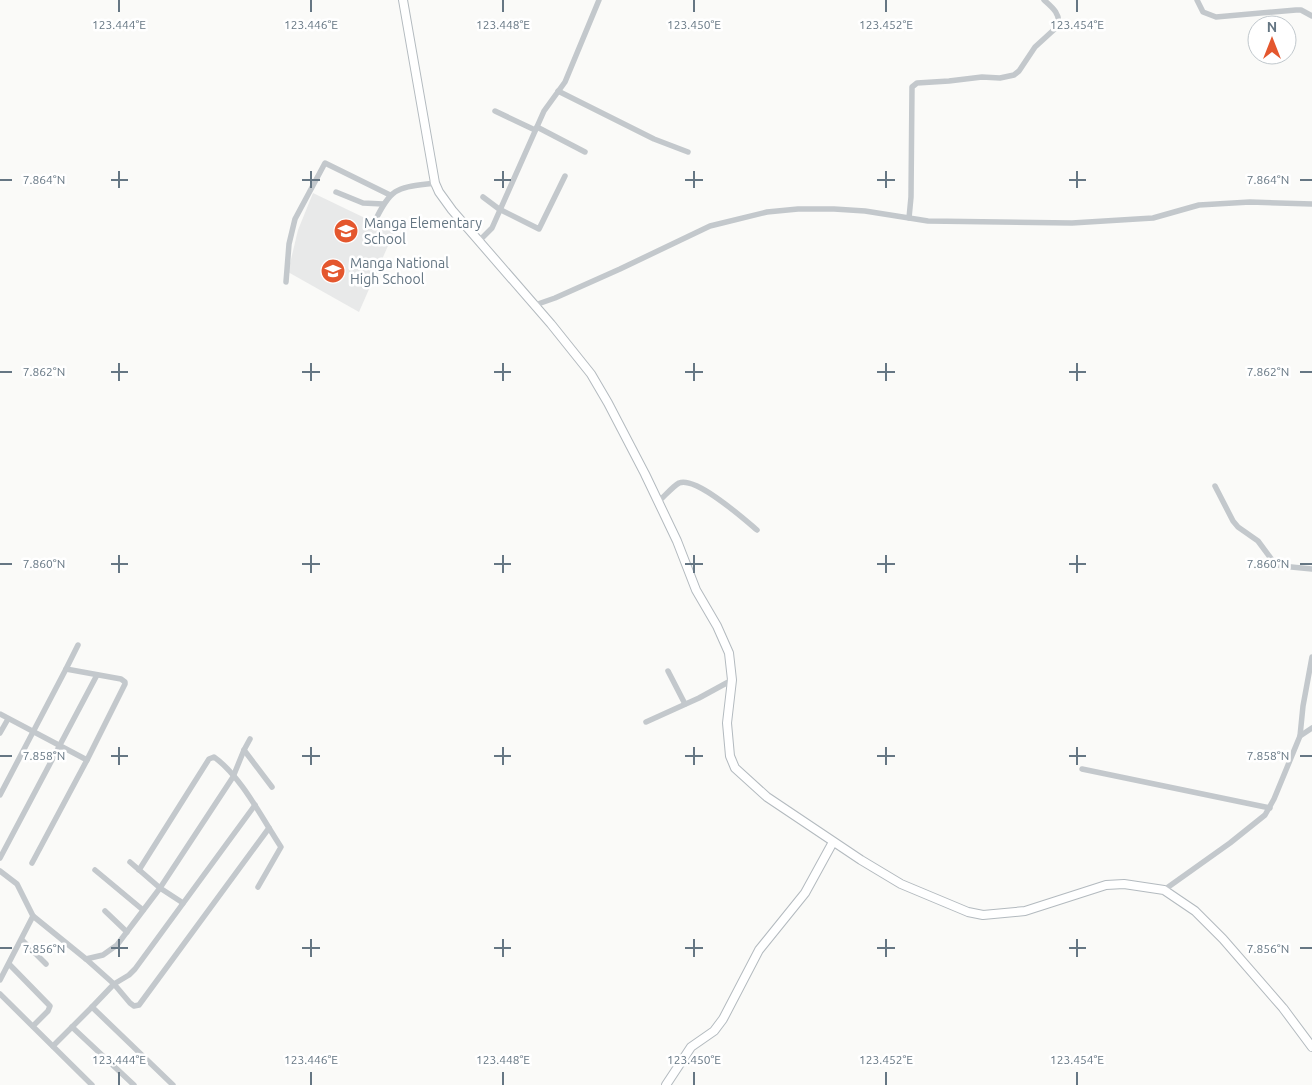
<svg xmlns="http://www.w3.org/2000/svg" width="1312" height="1085" viewBox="0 0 1312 1085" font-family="Ubuntu,sans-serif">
  <rect width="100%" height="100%" fill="#fafaf8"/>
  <!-- built -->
  <polygon fill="#e8e9e9" points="313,193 394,232 359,312 288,272 298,230"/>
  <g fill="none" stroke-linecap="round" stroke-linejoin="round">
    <defs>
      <g id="secondary">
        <polyline points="403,0 435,183 439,192 452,210 551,324 591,374 608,403 645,474 677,541 696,590 717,626 729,653 732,680 727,723 730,756 735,768 767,797 861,860 901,884 968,912 983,915 1025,911 1106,885 1124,884 1164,890 1195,911 1223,939 1283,1008 1312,1047"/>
        <polyline points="666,1085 691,1047 714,1031 723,1019 759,950 805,893 833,842"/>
      </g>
    </defs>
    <!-- secondary casing -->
    <use href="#secondary" stroke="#b3babf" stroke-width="10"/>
    <!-- street -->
    <g stroke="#c3c8cc" stroke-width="5.5">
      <polyline points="1197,0 1203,12 1216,17 1296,10 1301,10 1312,16"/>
      <polyline points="558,91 654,139 688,152"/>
      <polyline points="495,111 535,130"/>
      <polyline points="537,127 585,152"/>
      <polyline points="336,192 363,203 383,204"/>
      <polyline points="483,197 499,209 539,229 565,176"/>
      <path d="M 909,218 L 911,197 L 912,87 L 917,83 L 949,81 L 982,77 L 1000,78 L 1014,75 L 1019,71 L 1035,47 L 1058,26 C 1061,14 1052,7 1044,0"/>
      <path d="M 375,221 C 392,186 397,188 435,183"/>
      <polyline points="479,241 492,228 544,111 565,82 599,0"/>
      <polyline points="286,282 289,244 295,219 325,163 390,195"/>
      <polyline points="535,305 555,298 620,269 710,226 767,212 798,209 834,209 865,211 928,221 1072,223 1153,218 1199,205 1250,202 1312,204"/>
      <polyline points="1215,486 1233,521 1238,527 1258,541 1275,564 1281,566 1312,569"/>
      <path d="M 659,501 C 665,496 672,487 679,483 C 696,476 744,519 757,530"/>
      <polyline points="668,671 685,704"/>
      <polyline points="0,714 87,760"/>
      <polyline points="646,722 699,698 732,680"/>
      <polyline points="0,733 8,719"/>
      <polyline points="1300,736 1303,706 1312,657"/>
      <polyline points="244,750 272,787"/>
      <polyline points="1082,769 1270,808"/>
      <polyline points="0,795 66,669"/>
      <polyline points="0,858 97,675"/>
      <polyline points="130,862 160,888 183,903"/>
      <polyline points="32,863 87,760 125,684 125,682 121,679 66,669 78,645"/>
      <polyline points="95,870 143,910"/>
      <path d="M 139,870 L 209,759 L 214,757 C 241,776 263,820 281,847 L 258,887"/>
      <polyline points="0,871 17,884 33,916 86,959 103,955 117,945 160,888 233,777 244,750 250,739"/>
      <polyline points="1164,890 1230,843 1265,815 1274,799 1300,736 1312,728"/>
      <polyline points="105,911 127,932"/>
      <polyline points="22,940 46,964"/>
      <polyline points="86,959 114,984 130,1003 134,1006 139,1005 269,828"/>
      <polyline points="9,964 50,1006 48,1011 33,1026"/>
      <polyline points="0,980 33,916"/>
      <polyline points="0,994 92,1085"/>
      <polyline points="92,1007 114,984 129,975 135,969 255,805"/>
      <polyline points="72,1027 134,1085"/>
      <polyline points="53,1046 92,1007 173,1085"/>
    </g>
    <!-- secondary -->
    <use href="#secondary" stroke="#fff" stroke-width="8"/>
  </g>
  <!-- ticks -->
  <path fill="none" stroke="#657683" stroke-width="2" d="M 119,0 L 119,12M 311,0 L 311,12M 503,0 L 503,12M 694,0 L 694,12M 886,0 L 886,12M 1077,0 L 1077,12M 119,171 L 119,188M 311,171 L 311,188M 503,171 L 503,188M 694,171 L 694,188M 886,171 L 886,188M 1077,171 L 1077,188M 0,180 L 12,180M 111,180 L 128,180M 302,180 L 320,180M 494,180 L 511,180M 685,180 L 703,180M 877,180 L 895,180M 1069,180 L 1086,180M 1300,180 L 1312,180M 119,363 L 119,381M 311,363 L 311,381M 503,363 L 503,381M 694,363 L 694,381M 886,363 L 886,381M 1077,363 L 1077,381M 0,372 L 12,372M 111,372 L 128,372M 302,372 L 320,372M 494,372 L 511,372M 685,372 L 703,372M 877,372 L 895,372M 1069,372 L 1086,372M 1300,372 L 1312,372M 119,555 L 119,573M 311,555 L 311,573M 503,555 L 503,573M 694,555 L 694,573M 886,555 L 886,573M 1077,555 L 1077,573M 0,564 L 12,564M 111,564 L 128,564M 302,564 L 320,564M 494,564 L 511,564M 685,564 L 703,564M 877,564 L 895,564M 1069,564 L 1086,564M 1300,564 L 1312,564M 119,747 L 119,765M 311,747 L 311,765M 503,747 L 503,765M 694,747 L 694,765M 886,747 L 886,765M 1077,747 L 1077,765M 0,756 L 12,756M 111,756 L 128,756M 302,756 L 320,756M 494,756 L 511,756M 685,756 L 703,756M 877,756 L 895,756M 1069,756 L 1086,756M 1300,756 L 1312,756M 119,939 L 119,957M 311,939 L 311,957M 503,939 L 503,957M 694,939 L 694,957M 886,939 L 886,957M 1077,939 L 1077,957M 0,948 L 12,948M 111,948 L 128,948M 302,948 L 320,948M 494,948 L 511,948M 685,948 L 703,948M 877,948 L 895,948M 1069,948 L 1086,948M 1300,948 L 1312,948M 119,1072 L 119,1085M 311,1072 L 311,1085M 503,1072 L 503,1085M 694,1072 L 694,1085M 886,1072 L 886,1085M 1077,1072 L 1077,1085"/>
  <!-- icons -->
  <defs>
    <symbol id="school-disc" viewBox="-11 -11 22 22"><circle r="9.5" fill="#e4572e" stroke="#fff"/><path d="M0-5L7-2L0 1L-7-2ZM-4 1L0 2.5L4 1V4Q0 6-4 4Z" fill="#fff"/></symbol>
  </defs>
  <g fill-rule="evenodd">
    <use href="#school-disc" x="332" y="217" width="28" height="28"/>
    <use href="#school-disc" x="319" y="257" width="28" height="28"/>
  </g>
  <g text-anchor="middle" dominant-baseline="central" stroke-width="5" stroke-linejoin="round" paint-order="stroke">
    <!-- poi labels -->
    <g font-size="14" fill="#657683" stroke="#fff" text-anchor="start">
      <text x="364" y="223">Manga Elementary<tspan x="364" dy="16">School</tspan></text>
      <text x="350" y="263">Manga National<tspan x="350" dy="16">High School</tspan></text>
    </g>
  </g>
  <g font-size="12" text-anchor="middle" fill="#657683" stroke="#fff" stroke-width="5" stroke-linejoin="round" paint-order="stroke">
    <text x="119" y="29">123.444°E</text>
    <text x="311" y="29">123.446°E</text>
    <text x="503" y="29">123.448°E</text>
    <text x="694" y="29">123.450°E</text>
    <text x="886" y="29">123.452°E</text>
    <text x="1077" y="29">123.454°E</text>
    <text x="44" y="184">7.864°N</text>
    <text x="1268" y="184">7.864°N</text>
    <text x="44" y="376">7.862°N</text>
    <text x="1268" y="376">7.862°N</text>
    <text x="44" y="568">7.860°N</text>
    <text x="1268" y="568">7.860°N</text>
    <text x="44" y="760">7.858°N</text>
    <text x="1268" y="760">7.858°N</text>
    <text x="44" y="953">7.856°N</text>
    <text x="1268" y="953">7.856°N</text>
    <text x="119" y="1064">123.444°E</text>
    <text x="311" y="1064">123.446°E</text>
    <text x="503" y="1064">123.448°E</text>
    <text x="694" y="1064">123.450°E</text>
    <text x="886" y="1064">123.452°E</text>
    <text x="1077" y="1064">123.454°E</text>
  </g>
  <!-- north arrow -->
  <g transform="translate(1272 40)"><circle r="24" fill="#ffffff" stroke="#c1c8cd"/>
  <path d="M0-4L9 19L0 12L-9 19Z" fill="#e4572e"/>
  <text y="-8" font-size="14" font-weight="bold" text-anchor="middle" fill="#657683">N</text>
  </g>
</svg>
